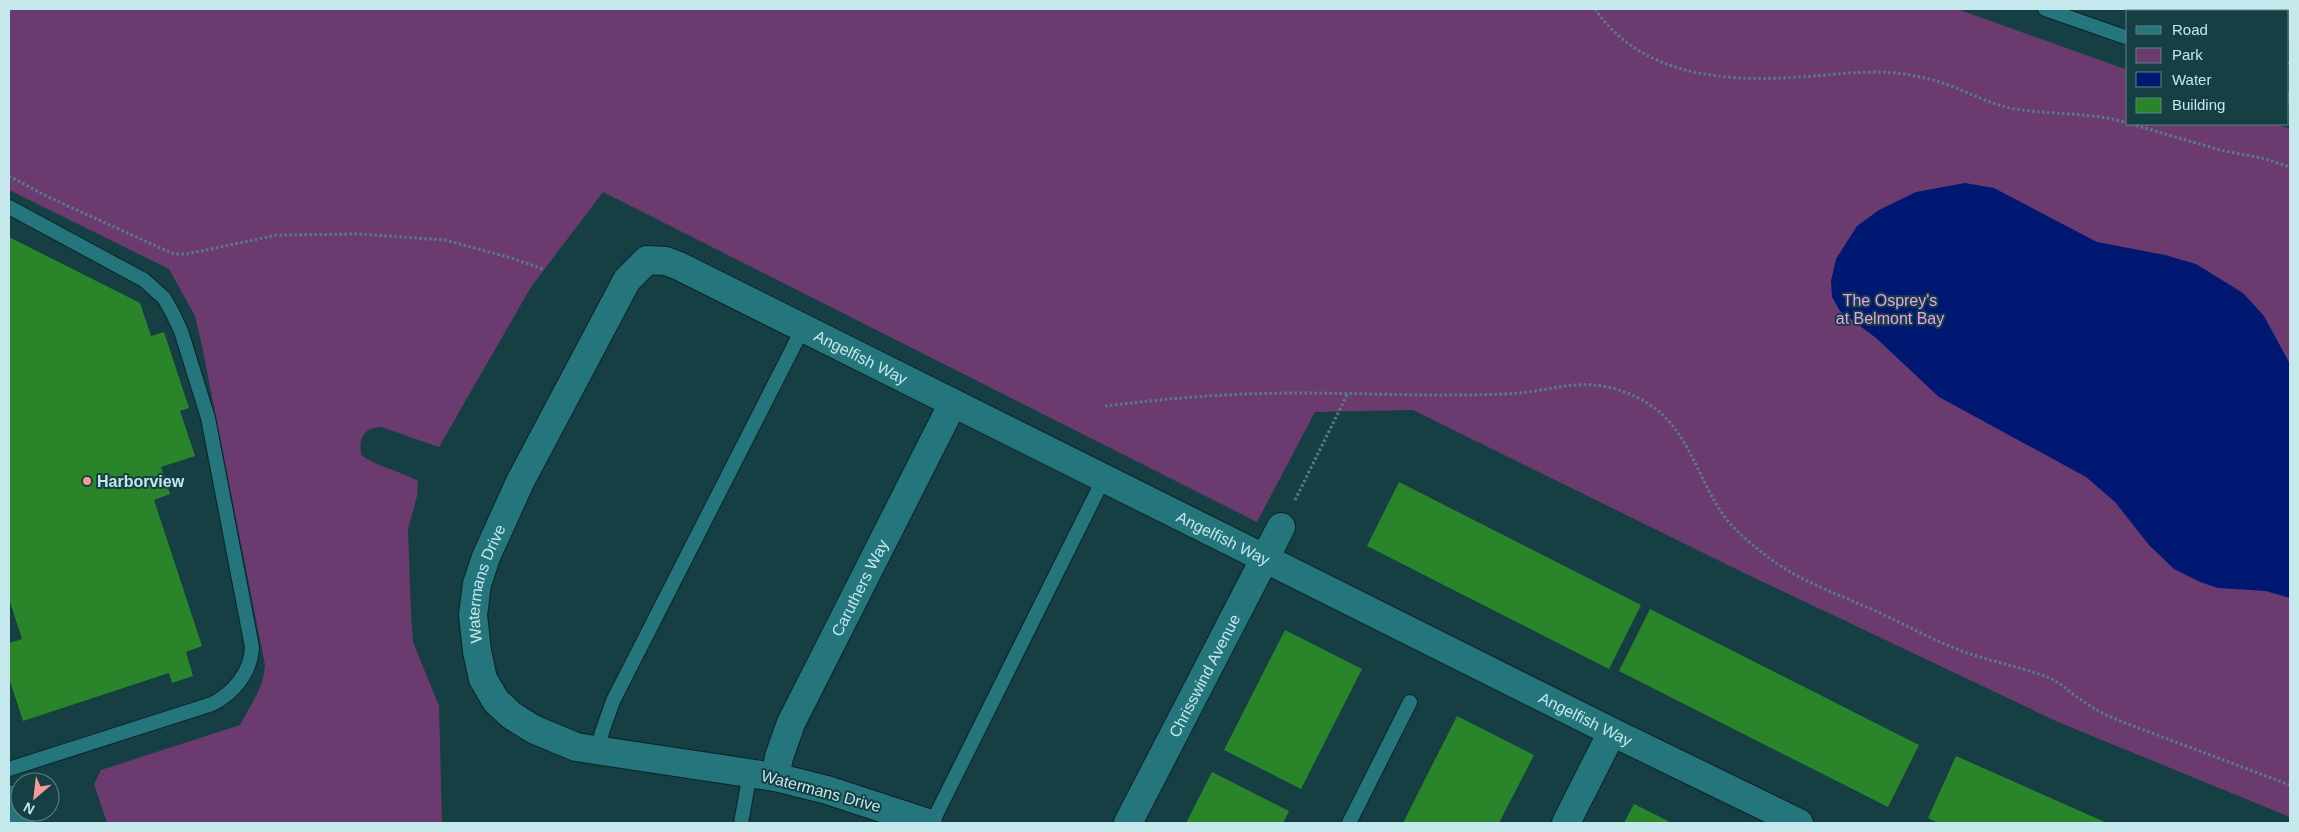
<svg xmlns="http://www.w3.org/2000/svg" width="2299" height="832" viewBox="0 0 2299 832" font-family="Helvetica,sans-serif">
  <rect width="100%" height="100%" fill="#163f43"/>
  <!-- green -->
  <g fill="#6b3b70">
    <path d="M 9,9 L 1957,9 L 2128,70 L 2128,124 L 2276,124 L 2290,129 L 2290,817 L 2058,722 L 1740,571 L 1413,410 L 1315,412 L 1257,522 L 603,192 L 531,287 L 439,447 L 381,427 C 363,428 359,438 361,455 C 378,467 400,471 418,481 L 417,496 L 408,529 L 411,615 L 413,642 L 439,706 L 442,823 L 107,823 L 94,784 L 101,770 L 240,725 C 250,706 264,687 265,665 L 201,341 L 195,316 L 169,269 L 9,190 Z"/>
    <polygon points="2203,9 2290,9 2290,42 2288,41 2288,11 2210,11"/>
  </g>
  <!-- water -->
  <polygon fill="#001871" points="1965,183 1994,188 2097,242 2165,255 2196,264 2243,293 2264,316 2290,364 2290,598 2266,591 2218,588 2200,582 2174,569 2149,545 2115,502 2086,477 1939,397 1876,338 1840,311 1832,297 1831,281 1836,259 1857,226 1879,210 1916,192"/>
  <!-- building -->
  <g fill="#29842a">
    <polygon points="9,237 140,303 151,336 164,332 189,408 180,411 195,456 161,467 170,494 154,500 202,646 186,652 193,676 172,683 169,673 23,721 9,678 9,643 22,639 9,599"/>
    <polygon points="1399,482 1641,605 1609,669 1367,546"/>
    <polygon points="1650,609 1919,745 1888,807 1619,671"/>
    <polygon points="1285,630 1362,669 1301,789 1224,750"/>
    <polygon points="1457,716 1534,755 1499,823 1403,823"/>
    <polygon points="1956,756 2107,823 1938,823 1928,818"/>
    <polygon points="1212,772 1289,811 1283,823 1186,823"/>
    <polygon points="1634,804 1672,823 1624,823"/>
  </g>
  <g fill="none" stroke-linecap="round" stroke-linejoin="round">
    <defs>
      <g id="lane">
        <polyline points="2045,9 2128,38"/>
        <polyline points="2288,98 2290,99"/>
        <path d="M 9,207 L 144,280 L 164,298 L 172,312 L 181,331 L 208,418 L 252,647 C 251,672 234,693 212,704 L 9,769"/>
        <polyline points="598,751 602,732 613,701 803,328"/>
        <polyline points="741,823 750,773"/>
        <polyline points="932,823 1104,478"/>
        <polyline points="1349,823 1410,702"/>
      </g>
      <g id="street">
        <path id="s1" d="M 775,777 L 779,757 L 791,723 L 953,403"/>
        <polyline points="9,799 21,823"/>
        <path id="s2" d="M 928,823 L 827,790 L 775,777 L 576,747 L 533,729 L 511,715 L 496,701 L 483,679 L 477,651 L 473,615 L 477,584 L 486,557 L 520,482 L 627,280 L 647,260 L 666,261 L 679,266 L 1612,732 L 1799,823"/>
        <path id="s3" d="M 1128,823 L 1281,527"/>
        <polyline points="1566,823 1612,732"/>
      </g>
    </defs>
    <!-- lane casing -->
    <use href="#lane" stroke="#0b2426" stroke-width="16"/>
    <!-- street casing -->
    <use href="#street" stroke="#0b2426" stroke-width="30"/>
    <!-- path -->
    <g stroke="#567d81" stroke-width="3" stroke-dasharray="2.5 2.5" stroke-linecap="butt">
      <path d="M 1595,9 C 1642,77 1725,82 1800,77 C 1832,75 1864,70 1895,73 C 1914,75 1933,79 1951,86 C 1972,94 1992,105 2015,109 C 2052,115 2091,112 2128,123"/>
      <polyline points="2136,9 2143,11"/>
      <polyline points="2288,63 2290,64"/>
      <polyline points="2131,124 2220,150 2262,158 2290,167"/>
      <polyline points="9,176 48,197 174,254 187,254 277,235 359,234 445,240 511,258 543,269"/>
      <path d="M 1105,406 C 1170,398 1233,393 1298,393 C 1367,393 1436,397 1504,394 C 1551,393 1580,374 1627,393 C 1690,417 1692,474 1727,520 C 1737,532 1749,542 1760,551 C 1798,582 1839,594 1882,614 C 1908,626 1933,640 1959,650 C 1988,661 2018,666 2047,677 C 2059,681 2069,692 2080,699 C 2092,708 2105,715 2120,721 L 2290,785"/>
      <polyline points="1295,500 1348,393"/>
    </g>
    <!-- lane -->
    <use href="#lane" stroke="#24757c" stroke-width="14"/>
    <!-- street -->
    <use href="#street" stroke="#24757c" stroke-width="28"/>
  </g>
  <!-- markers -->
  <circle fill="#f59b96" stroke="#163f43" stroke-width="2" cx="87" cy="481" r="5"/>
  <g text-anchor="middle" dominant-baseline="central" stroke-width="4" stroke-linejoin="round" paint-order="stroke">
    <!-- park labels -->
    <g font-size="16" fill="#ec9df4" stroke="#163f43">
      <text x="1890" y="300">The Osprey's<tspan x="1890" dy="18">at Belmont Bay</tspan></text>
    </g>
    <!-- street labels -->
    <g font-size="16" fill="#c4e8eb" stroke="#163f43">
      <text stroke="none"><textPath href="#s2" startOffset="1180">Angelfish Way</textPath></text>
      <text stroke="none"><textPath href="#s2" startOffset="1585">Angelfish Way</textPath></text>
      <text stroke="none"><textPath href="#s2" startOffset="578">Watermans Drive</textPath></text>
      <text stroke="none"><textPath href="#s1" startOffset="208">Caruthers Way</textPath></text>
      <text stroke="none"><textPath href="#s3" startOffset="166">Chrisswind Avenue</textPath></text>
      <text stroke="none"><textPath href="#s2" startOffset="1990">Angelfish Way</textPath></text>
      <text transform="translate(821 791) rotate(15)">Watermans Drive</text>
    </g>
    <!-- poi labels -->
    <g font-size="16" font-weight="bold" fill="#c4e8eb" stroke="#163f43" text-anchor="start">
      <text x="97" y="481">Harborview</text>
    </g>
  </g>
  <!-- border -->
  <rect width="2299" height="832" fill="none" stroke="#c4e8eb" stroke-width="20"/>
  <!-- legend -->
  <rect x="2126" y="10" width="162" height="115" fill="#163f43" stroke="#5c8386"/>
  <rect x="2136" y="26" width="25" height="8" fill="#24757c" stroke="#5c8386"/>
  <text x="2172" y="35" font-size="15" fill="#c4e8eb">Road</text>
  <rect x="2136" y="48" width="25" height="15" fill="#6b3b70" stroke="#5c8386"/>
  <text x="2172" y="60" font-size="15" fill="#c4e8eb">Park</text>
  <rect x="2136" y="72" width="25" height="15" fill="#001871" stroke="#5c8386"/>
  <text x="2172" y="85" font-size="15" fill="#c4e8eb">Water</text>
  <rect x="2136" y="98" width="25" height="15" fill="#29842a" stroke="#5c8386"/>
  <text x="2172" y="110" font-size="15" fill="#c4e8eb">Building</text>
  <!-- north arrow -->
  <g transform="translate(35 797) rotate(208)"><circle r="24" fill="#163f43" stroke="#5c8386"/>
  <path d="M0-4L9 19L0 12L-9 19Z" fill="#f59b96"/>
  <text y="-8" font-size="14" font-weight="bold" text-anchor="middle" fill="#c4e8eb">N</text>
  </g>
</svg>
